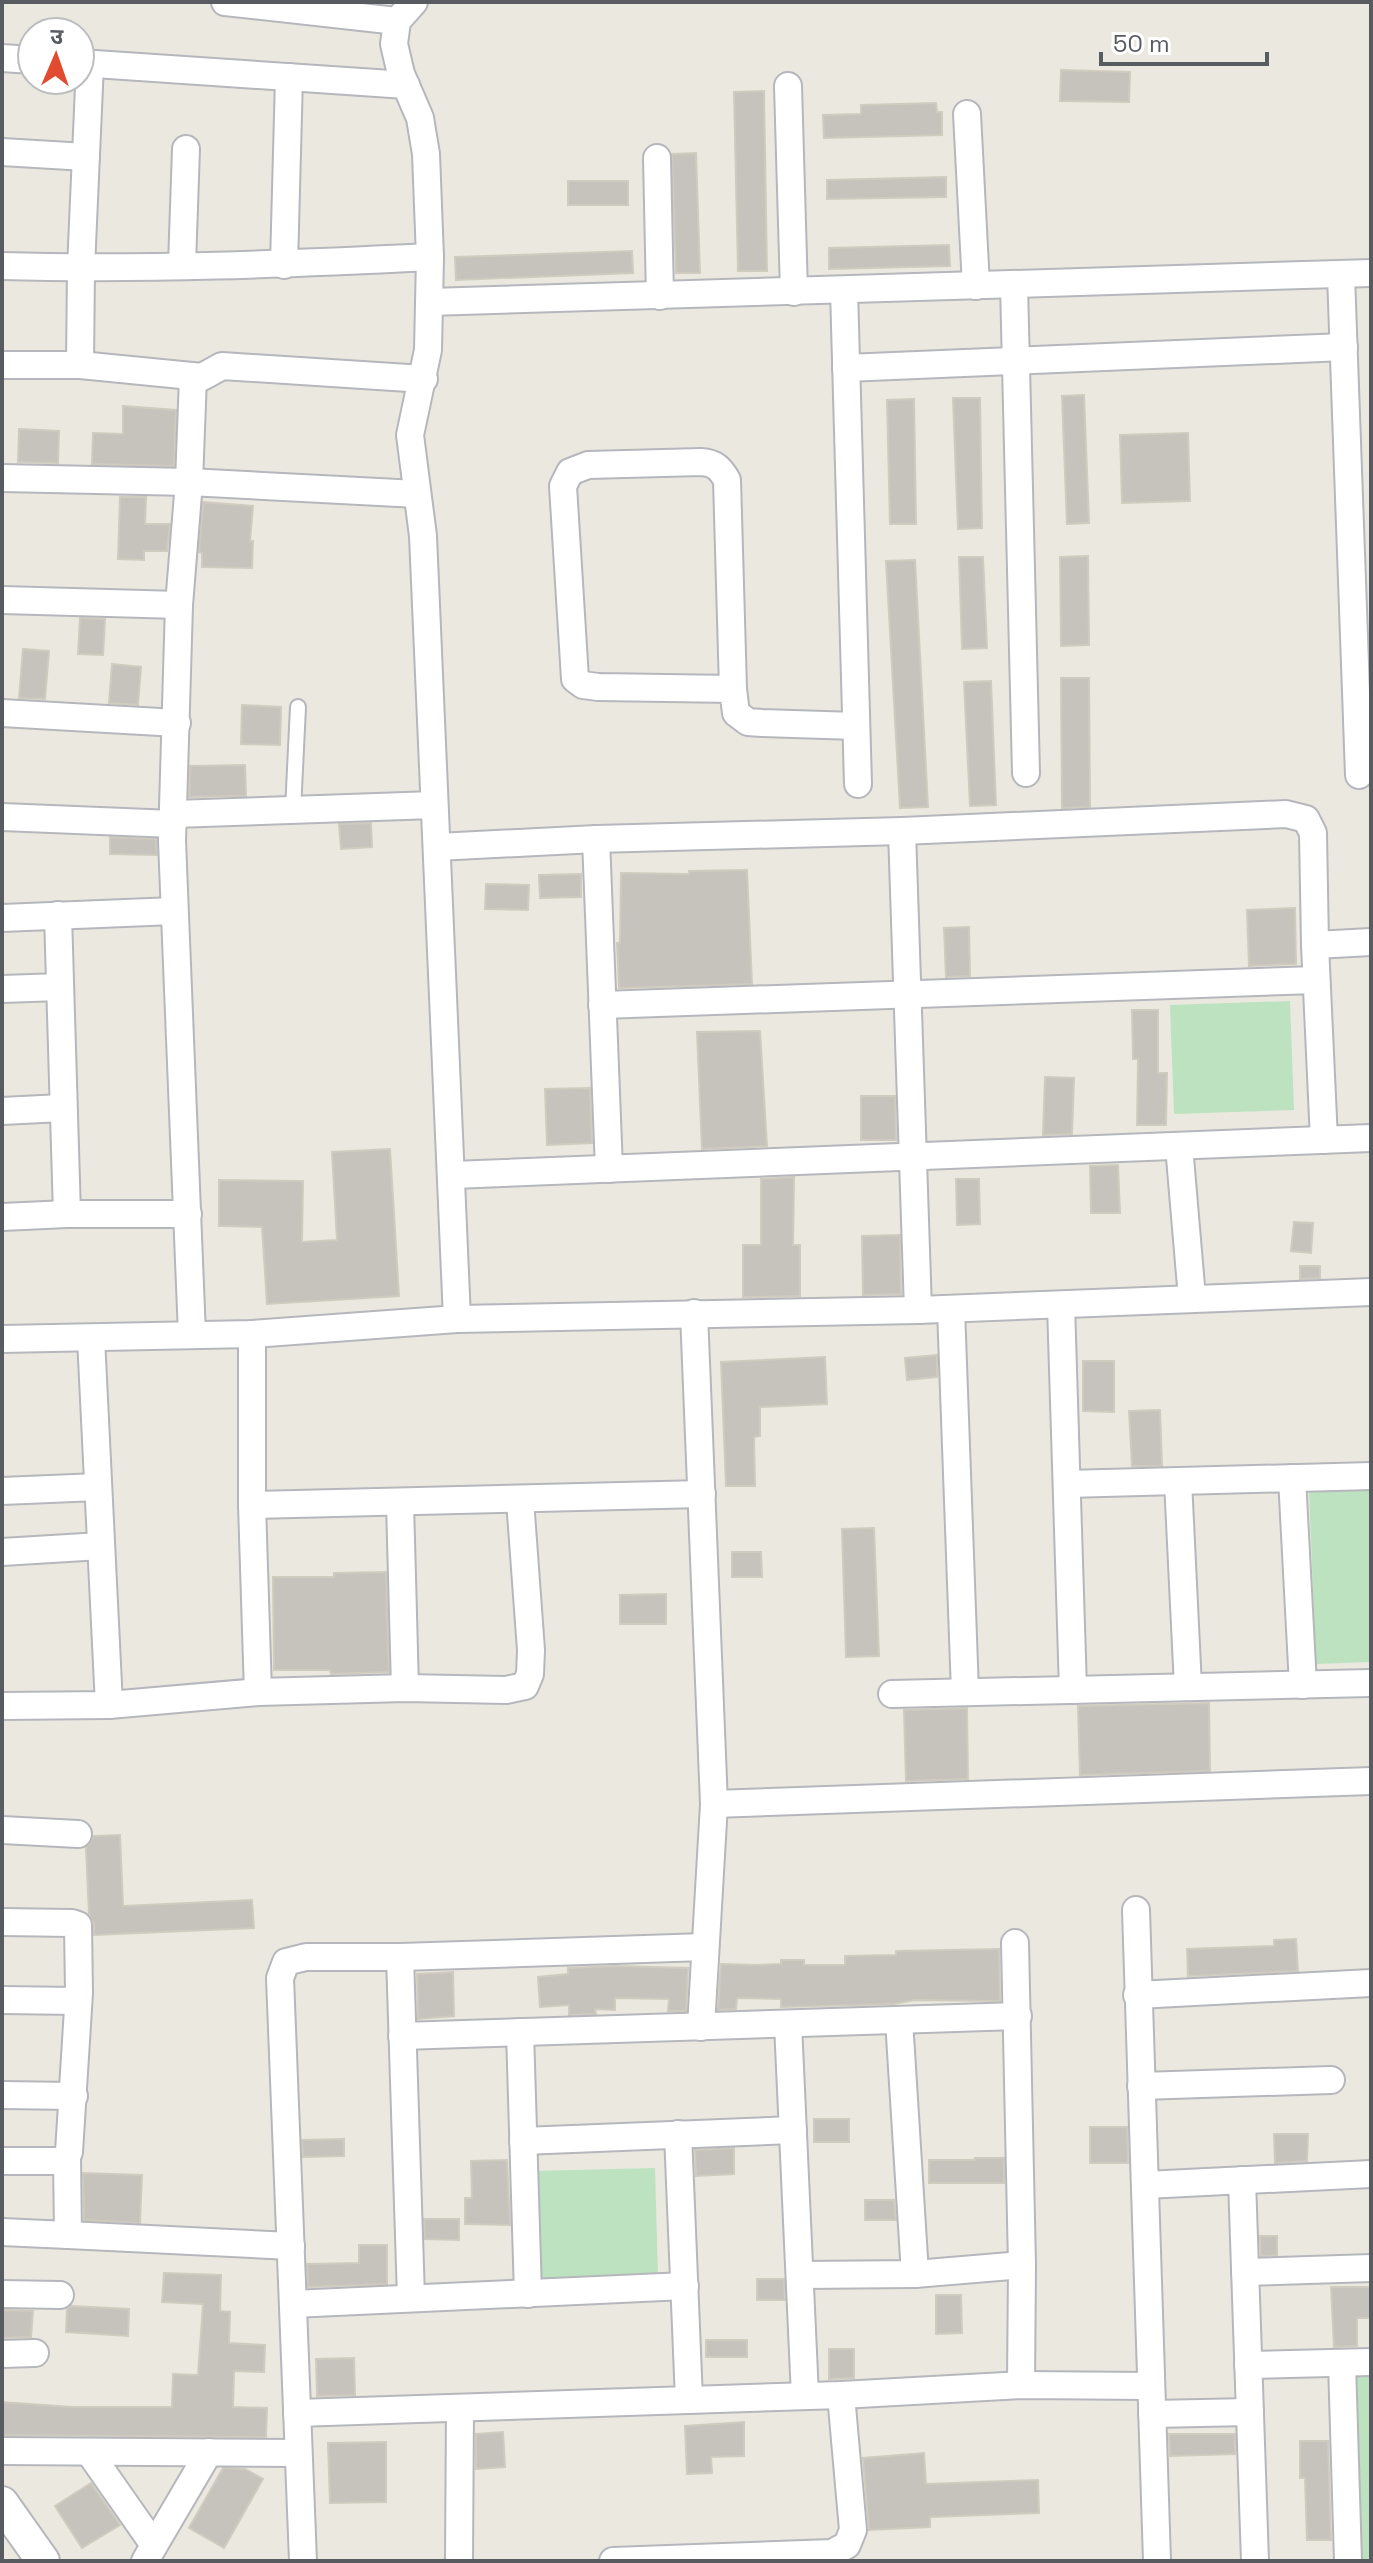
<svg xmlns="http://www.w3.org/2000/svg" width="1373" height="2563" viewBox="0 0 1373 2563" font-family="'Space Grotesk','Noto Sans Devanagari',sans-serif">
  <rect width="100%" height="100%" fill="#ebe9df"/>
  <!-- green -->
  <g fill="#bce2bf">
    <polygon points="1290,1001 1294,1110 1174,1114 1170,1005"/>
    <polygon points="1371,1489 1371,1662 1316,1664 1309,1491"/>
    <polygon points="655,2168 658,2276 538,2280 535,2171"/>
    <polygon points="1353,2373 1371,2373 1371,2561 1357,2561"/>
  </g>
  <!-- building -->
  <g fill="#c6c3bd" stroke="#cfcbbe" stroke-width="2">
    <polygon points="1061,70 1130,72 1129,102 1060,101"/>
    <polygon points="764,91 767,271 738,271 734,92"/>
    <polygon points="936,103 937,112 942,112 942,135 824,138 823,115 861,114 861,105"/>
    <polygon points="696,153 700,273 676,273 672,154"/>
    <polygon points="946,177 946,197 827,199 827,180"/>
    <rect x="568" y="181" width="60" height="24"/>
    <polygon points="949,245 950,266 829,269 829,248"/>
    <polygon points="632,251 633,273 456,280 455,257"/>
    <polygon points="1084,395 1089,523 1067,524 1062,396"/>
    <polygon points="953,398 980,398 982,528 958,529"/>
    <polygon points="914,399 916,524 890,524 887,400"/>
    <polygon points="123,406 176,410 174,466 92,464 93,433 123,434"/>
    <polygon points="19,429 59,431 58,463 18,462"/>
    <polygon points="1188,433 1190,501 1122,503 1120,435"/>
    <polygon points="120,497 146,497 145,524 170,524 167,551 144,551 144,560 118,559"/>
    <polygon points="203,502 253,506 250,541 253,541 252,568 202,567 202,553 199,552"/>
    <polygon points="1088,556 1089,645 1061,646 1060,557"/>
    <polygon points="959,557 983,557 987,648 962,649"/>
    <polygon points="915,560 928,807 900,808 886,561"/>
    <polygon points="80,618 105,619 103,655 78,654"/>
    <polygon points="23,649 49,651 45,699 19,698"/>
    <polygon points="112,664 141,667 138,705 109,703"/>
    <polygon points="1061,678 1089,678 1090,807 1062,808"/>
    <polygon points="991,681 996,805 970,806 964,682"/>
    <polygon points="242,705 281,707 280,745 241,744"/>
    <polygon points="245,765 246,796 189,797 190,766"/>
    <polygon points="371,823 372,847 341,849 339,824"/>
    <polygon points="110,837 156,839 157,855 110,854"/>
    <polygon points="747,870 752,984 619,988 617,943 620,943 621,873 689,874 689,871"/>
    <polygon points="581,874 581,897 540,898 539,875"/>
    <polygon points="486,884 529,885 528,910 485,909"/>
    <polygon points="1295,908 1296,964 1249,966 1247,910"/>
    <polygon points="969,927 970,976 946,977 944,928"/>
    <polygon points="1132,1010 1158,1010 1158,1073 1167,1073 1166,1125 1137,1125 1138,1059 1133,1059"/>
    <polygon points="760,1031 767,1146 702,1149 697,1032"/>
    <polygon points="1045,1077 1074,1078 1072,1134 1043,1135"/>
    <polygon points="590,1088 592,1143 547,1145 545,1089"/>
    <polygon points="861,1096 895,1096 896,1140 861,1140"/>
    <polygon points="390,1149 399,1296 267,1304 262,1227 219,1226 219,1180 303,1181 302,1242 337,1240 332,1152"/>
    <polygon points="1118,1165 1120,1213 1091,1213 1090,1166"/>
    <polygon points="794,1177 793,1245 800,1245 800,1296 743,1297 743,1245 761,1245 761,1179"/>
    <polygon points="956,1179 979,1179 980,1224 957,1225"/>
    <polygon points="1294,1222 1313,1223 1311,1253 1291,1251"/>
    <polygon points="900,1235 901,1294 863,1295 862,1236"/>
    <polygon points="1300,1266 1320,1266 1320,1278 1300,1279"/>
    <polygon points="937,1355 937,1377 907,1380 905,1358"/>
    <polygon points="825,1357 827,1404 760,1407 760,1436 754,1437 755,1486 726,1486 721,1362"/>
    <polygon points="1083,1361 1114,1361 1114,1412 1083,1411"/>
    <polygon points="1160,1410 1162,1466 1132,1466 1129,1411"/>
    <polygon points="874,1528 879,1656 846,1657 842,1529"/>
    <polygon points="732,1552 761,1552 762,1577 732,1577"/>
    <polygon points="386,1572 389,1672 331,1674 330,1670 274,1670 273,1577 334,1577 334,1573"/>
    <polygon points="666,1594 666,1624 620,1624 620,1595"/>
    <polygon points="1209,1703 1210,1771 1080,1775 1078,1706"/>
    <polygon points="967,1708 968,1779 906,1781 904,1710"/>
    <polygon points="120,1835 123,1906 252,1900 254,1928 94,1935 94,1924 89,1914 86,1848 94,1836"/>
    <polygon points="1296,1939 1298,1971 1188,1976 1187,1949 1274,1946 1274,1940"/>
    <polygon points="999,1949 1000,2001 914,2000 894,2004 781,2007 781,1999 737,1998 736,2009 718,2010 721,1964 758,1965 781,1964 781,1960 804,1960 804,1965 845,1965 845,1956 896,1955 896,1951"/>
    <polygon points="616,1966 688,1968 686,2011 668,2011 669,1999 615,1998 615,2010 595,2009 596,2014 569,2015 569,2005 540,2007 538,1977 568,1974 568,1968"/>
    <polygon points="453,1972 454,2016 418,2019 417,1974"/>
    <rect x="814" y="2119" width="35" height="23"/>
    <polygon points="1090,2127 1127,2127 1128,2163 1090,2163"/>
    <polygon points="1274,2134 1308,2134 1307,2161 1275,2163"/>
    <polygon points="344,2139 344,2156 303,2157 302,2140"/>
    <polygon points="734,2148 734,2174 696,2176 695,2150"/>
    <polygon points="975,2158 1004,2158 1004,2183 929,2183 929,2160 975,2160"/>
    <polygon points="507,2160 510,2225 465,2224 465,2198 472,2198 471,2161"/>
    <polygon points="83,2173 142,2175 140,2223 84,2220"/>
    <polygon points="865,2200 894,2200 896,2220 865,2220"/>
    <polygon points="424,2219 459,2219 459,2240 425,2239"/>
    <polygon points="1260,2236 1277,2236 1277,2255 1261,2256"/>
    <polygon points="359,2245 387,2245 387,2284 308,2287 307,2264 359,2263"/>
    <polygon points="164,2273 221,2275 220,2311 230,2312 229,2343 265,2345 264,2372 234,2371 233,2407 267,2408 266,2437 2,2435 2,2402 71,2407 172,2407 173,2374 198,2375 203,2304 162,2302"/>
    <polygon points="757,2279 784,2279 785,2300 757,2300"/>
    <polygon points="1331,2287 1371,2287 1371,2318 1357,2318 1357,2346 1334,2347"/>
    <polygon points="936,2295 961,2295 962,2333 936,2334"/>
    <polygon points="71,2306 129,2309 128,2336 66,2332 67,2309"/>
    <polygon points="3,2310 33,2311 31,2337 2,2338"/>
    <rect x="706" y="2340" width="41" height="17"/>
    <polygon points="829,2349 854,2349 854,2378 829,2379"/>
    <polygon points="354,2358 355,2395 317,2396 316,2359"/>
    <polygon points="744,2422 744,2456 711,2457 712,2473 687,2474 685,2426"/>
    <polygon points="503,2432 505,2467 476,2469 476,2434"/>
    <polygon points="1169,2434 1235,2434 1235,2454 1170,2456"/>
    <polygon points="1300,2441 1328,2441 1331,2540 1307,2540 1305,2478 1300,2478"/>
    <polygon points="386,2442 386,2502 330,2503 328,2443"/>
    <polygon points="924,2453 926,2484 1038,2480 1039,2513 930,2517 930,2527 869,2530 863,2458"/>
    <polygon points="223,2468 245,2469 263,2479 224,2548 189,2528"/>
    <polygon points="91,2483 120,2525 82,2548 55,2506"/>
  </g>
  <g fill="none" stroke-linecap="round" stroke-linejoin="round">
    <defs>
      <polyline id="service" points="293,810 298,707"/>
      <g id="minor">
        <polyline points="225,2 397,21"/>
        <polyline points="414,2 397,21 394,44 401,74 420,118 426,154 430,257 428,350 410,435 423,536 457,1319"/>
        <polyline points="2,58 32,60"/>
        <polyline points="80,63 406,85"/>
        <polyline points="788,86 794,292"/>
        <polyline points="967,114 976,286"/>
        <polyline points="2,152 86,157"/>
        <polyline points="657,158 660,296"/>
        <polyline points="182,265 186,149"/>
        <polyline points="284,265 289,77"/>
        <path d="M 2,266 C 145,270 288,264 430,257"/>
        <polyline points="1341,275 1359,775"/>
        <polyline points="1014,285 1026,773"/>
        <polyline points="844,290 858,784"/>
        <polyline points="430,302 1371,273"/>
        <polyline points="2,365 80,365 202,377 222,366 424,379"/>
        <polyline points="80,365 81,268 90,64"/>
        <polyline points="846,368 1344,347"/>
        <polyline points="2,478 189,482 417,494"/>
        <polyline points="2,600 179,605"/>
        <path d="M 733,689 L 598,687 L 583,685 L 575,679 L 563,486 L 570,472 L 588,465 L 701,462 C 715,463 720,468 727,480 L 733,689 L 736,713 L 748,722 L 762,723 L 856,726"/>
        <polyline points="2,713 177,723"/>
        <polyline points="174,814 434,805"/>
        <polyline points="2,817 173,824"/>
        <polyline points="902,831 918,1310"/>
        <polyline points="596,839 609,1169"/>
        <polyline points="437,847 596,839 902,831 1286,814 1306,819 1313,833 1315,945 1324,1140"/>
        <polyline points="58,915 67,1214"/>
        <polyline points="2,918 174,911"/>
        <polyline points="1315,945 1371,942"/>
        <polyline points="2,989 60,987"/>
        <polyline points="602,1005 1316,980"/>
        <polyline points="2,1111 62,1108"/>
        <polyline points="1179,1146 1192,1298"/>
        <polyline points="453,1175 1371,1138"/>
        <polyline points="2,1217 67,1214 188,1214"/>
        <polyline points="1061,1305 1073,1690"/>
        <polyline points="951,1309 965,1692"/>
        <polyline points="694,1313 714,1804 701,2027"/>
        <polyline points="252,1334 252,1505 258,1692"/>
        <polyline points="192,1335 172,841 179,605 189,482 193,377"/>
        <polyline points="91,1338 109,1705"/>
        <polyline points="2,1339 252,1334 457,1319 918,1310 1371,1292"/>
        <polyline points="1292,1478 1303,1685"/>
        <polyline points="1178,1481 1188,1687"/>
        <polyline points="1067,1484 1371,1476"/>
        <polyline points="2,1491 98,1487"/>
        <polyline points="400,1503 405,1688"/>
        <polyline points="252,1505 702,1494"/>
        <polyline points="2,1552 101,1546"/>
        <polyline points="892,1694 1371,1683"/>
        <polyline points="2,1706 109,1705 258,1692 405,1688 506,1690 525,1686 530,1674 531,1650 520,1500"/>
        <polyline points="714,1804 1371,1781"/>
        <polyline points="2,1830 78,1834"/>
        <polyline points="1136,1910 1157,2561"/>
        <polyline points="2,1922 72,1923 78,1925 79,1993 69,2152 67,2157 59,2161 2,2161"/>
        <polyline points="1015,1943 1022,2265 1021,2385"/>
        <polyline points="400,1957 411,2298"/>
        <polyline points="1137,1995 1371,1983"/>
        <polyline points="2,2000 78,2001"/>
        <polyline points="899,2020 915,2274"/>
        <polyline points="788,2024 805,2396"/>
        <polyline points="520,2032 528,2294"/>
        <polyline points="402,2036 1018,2016"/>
        <polyline points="1141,2086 1331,2080"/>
        <polyline points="2,2095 74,2096"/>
        <polyline points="678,2134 689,2400"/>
        <polyline points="523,2141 793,2130"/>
        <polyline points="1242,2180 1255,2561"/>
        <polyline points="1145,2185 1371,2174"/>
        <polyline points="2,2232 68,2235 67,2157"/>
        <polyline points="68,2235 291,2246"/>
        <polyline points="1245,2272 1371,2268"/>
        <polyline points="800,2275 915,2274 1022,2265"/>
        <polyline points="2,2294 60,2295"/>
        <polyline points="293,2304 685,2286"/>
        <polyline points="2,2354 35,2353"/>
        <polyline points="1342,2363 1348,2561"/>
        <polyline points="1248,2365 1371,2362"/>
        <polyline points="297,2413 841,2395 1021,2385 1151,2386"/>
        <polyline points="1152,2414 1250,2412"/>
        <polyline points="2,2451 298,2453"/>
        <polyline points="89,2452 154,2545"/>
        <polyline points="145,2561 209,2452"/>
        <polyline points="303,2561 280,1978 286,1962 306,1957 400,1957 705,1947"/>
        <polyline points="459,2561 460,2408"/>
        <polyline points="613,2561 832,2553 847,2545 853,2530 841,2395"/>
      </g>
      <polyline id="tertiary" points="2,2503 43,2561"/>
    </defs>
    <!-- service casing -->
    <use href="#service" stroke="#b5b7bc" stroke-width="18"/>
    <!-- minor casing -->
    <use href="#minor" stroke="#b5b7bc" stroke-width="30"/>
    <!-- tertiary casing -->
    <use href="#tertiary" stroke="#b5b7bc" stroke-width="36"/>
    <!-- service -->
    <use href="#service" stroke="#fff" stroke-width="14"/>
    <!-- minor -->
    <use href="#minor" stroke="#fff" stroke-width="26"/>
    <!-- tertiary -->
    <use href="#tertiary" stroke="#fff" stroke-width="32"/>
  </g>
  <!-- border -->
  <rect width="1373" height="2563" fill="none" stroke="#585b60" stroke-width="8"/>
  <!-- north arrow -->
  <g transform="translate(56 56) rotate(2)"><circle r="38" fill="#ffffff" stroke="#bcbdbf" stroke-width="2"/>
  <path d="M0-6L14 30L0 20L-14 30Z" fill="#e14b2f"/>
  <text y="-12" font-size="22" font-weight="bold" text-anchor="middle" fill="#585b60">उ</text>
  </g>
  <!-- scale -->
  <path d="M1101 52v12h166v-12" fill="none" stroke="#585b60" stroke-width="4"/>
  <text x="1113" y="52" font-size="24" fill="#585b60" stroke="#ffffff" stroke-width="6" paint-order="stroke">50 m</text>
</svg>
